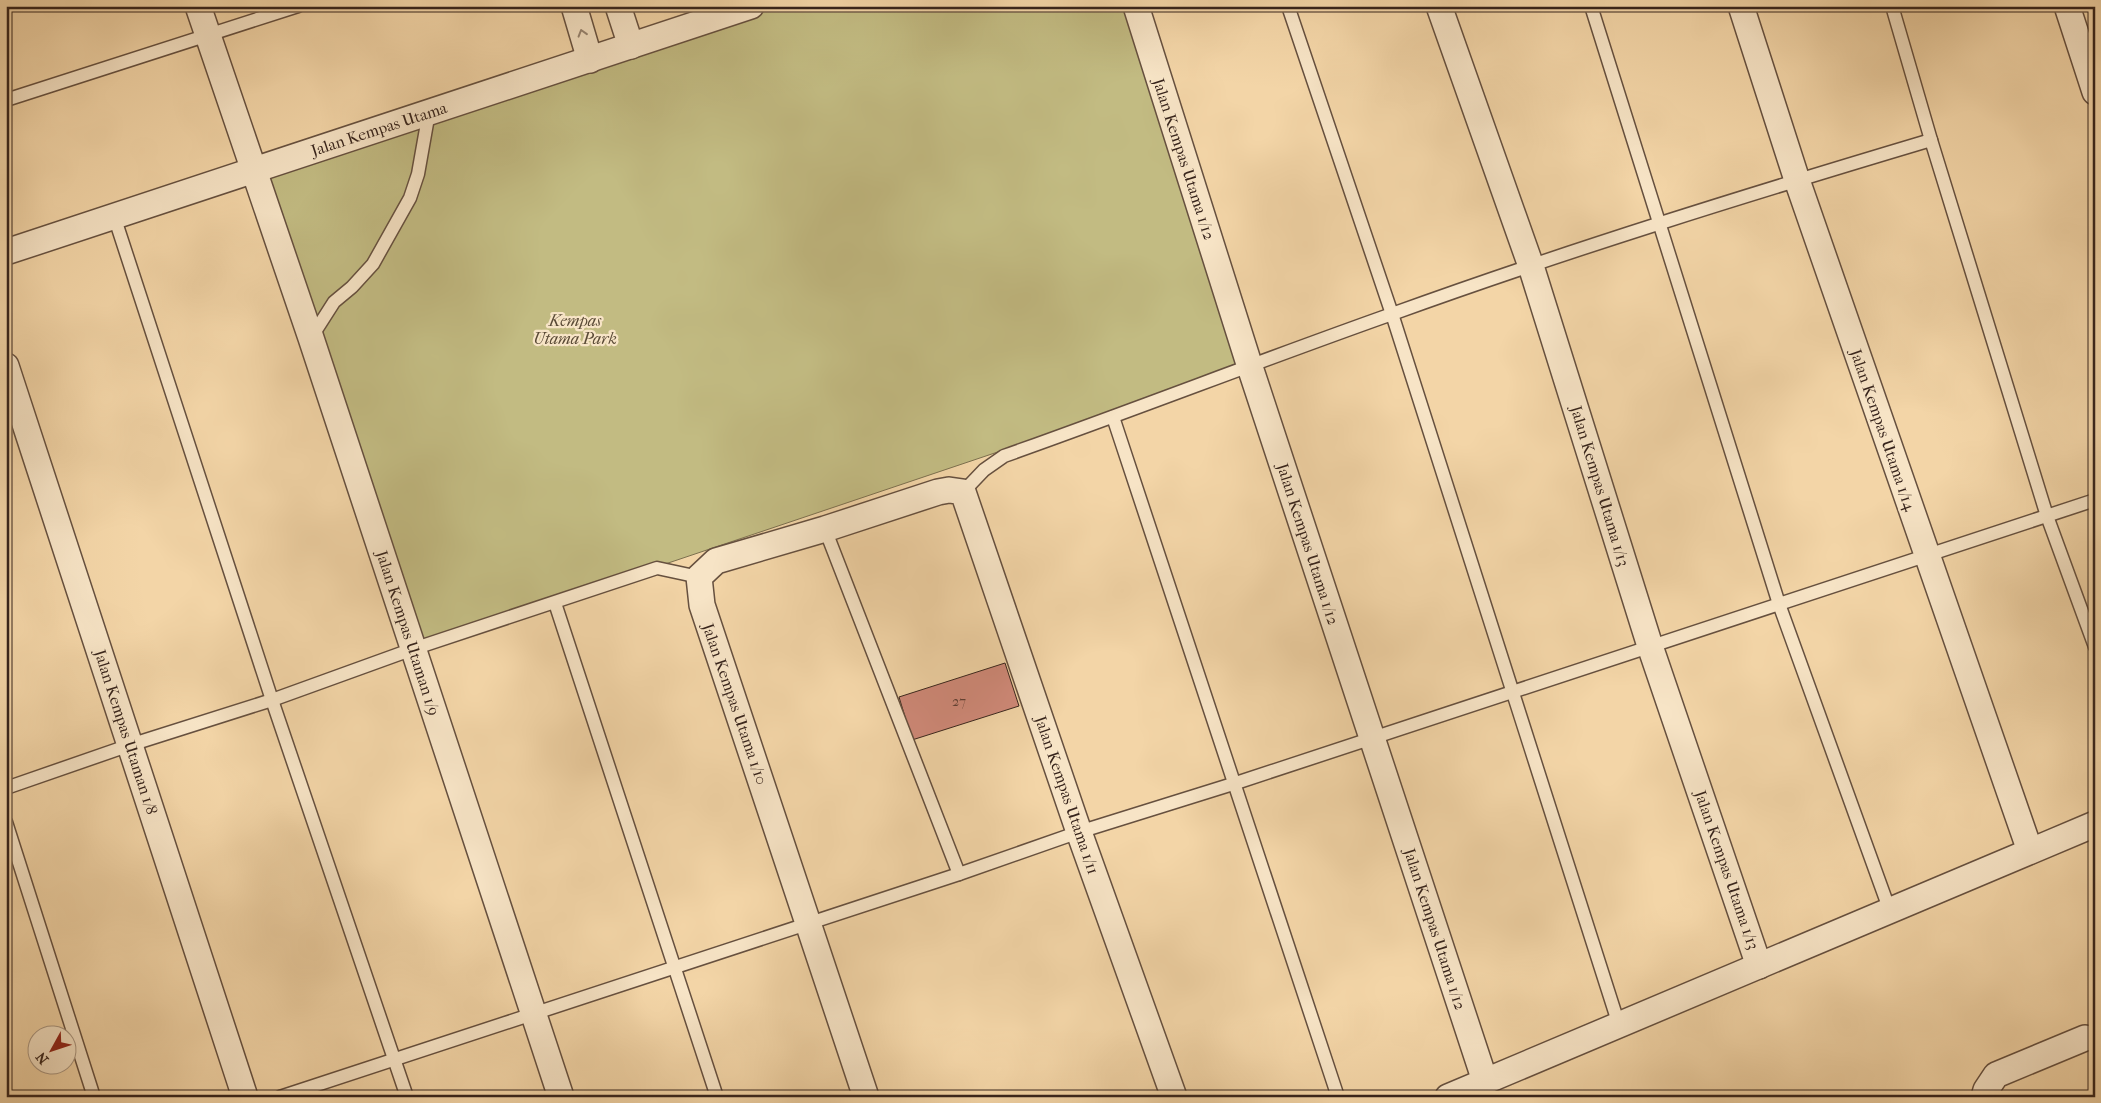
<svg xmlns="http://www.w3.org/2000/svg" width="2101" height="1103" viewBox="0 0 2101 1103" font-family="'IM FELL French Canon',serif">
  <rect width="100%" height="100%" fill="#f3d5a7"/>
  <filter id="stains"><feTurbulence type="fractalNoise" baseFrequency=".004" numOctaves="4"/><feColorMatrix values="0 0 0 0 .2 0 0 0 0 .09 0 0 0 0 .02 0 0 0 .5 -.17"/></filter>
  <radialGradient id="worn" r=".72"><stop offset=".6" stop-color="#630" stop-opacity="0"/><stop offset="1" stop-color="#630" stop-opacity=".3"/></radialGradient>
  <!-- green -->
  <polygon fill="#c2bb82" stroke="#7c704f" points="750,6 1135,6 1250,367 413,649 253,170"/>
  <!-- building -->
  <polygon fill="#d18a7a" stroke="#37241c" points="1005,663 1019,706 912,740 899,697"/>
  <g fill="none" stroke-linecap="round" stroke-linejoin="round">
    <defs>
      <g id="service">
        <polyline points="1288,6 1392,314 1619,1025"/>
        <polyline points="1591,6 1779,604 1890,911"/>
        <polyline points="1892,6 1931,140 2047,516 2095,647"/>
        <polyline points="6,100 298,6"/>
        <polyline points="114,216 272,700 407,1097"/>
        <polyline points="311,338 334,302 352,287 373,264 410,198 418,174 429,112"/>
        <polyline points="1113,417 1338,1097"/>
        <path d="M 963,492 L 984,470 L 1004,456 C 1134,410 1262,360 1392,314 C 1569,250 1750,194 1931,140"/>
        <polyline points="825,529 959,874"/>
        <polyline points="555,603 717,1097"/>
        <polyline points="6,788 130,745 272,700 413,649 657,568 699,577"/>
        <polyline points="6,822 94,1097"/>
        <polyline points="280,1097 959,874 1079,832 1236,783 2095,500"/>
      </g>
      <g id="minor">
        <polyline points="198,6 311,338 561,1097"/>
        <polyline points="574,6 590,60"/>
        <polyline points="618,6 631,46"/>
        <polyline points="1136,6 1250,367 1485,1081"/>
        <polyline points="1439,6 1531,266 1650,646 1759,966"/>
        <polyline points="1741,6 1797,180 2030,851"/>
        <polyline points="2067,6 2095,92"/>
        <polyline points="6,252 751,6"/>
        <polyline points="6,366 245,1097"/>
        <polyline points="866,1097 702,605 699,577 716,561 825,529 938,492 949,490 963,492 1079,832 1174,1097"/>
        <polyline points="1448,1097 2095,824"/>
        <polyline points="1984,1097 1986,1090 1996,1075 2085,1038"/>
      </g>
    </defs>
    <!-- service casing -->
    <use href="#service" stroke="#66503f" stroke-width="15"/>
    <!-- minor casing -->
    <use href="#minor" stroke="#66503f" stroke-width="28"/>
    <!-- service -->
    <use href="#service" stroke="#f7e4c6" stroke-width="12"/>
    <!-- minor -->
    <use href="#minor" stroke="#f7e4c6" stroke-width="25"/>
  </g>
  <!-- one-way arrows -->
  <defs><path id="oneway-chevron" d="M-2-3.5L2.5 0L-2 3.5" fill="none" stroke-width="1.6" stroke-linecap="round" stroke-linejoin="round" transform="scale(1.25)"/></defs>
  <use stroke="#978471" href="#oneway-chevron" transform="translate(582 33) rotate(-107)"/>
  <g text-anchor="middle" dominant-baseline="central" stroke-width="4.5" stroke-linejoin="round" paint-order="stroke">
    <!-- number labels -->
    <g font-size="14" fill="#5e3e34">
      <text x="959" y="701">27</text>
    </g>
    <!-- street labels -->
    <g font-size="16" fill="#37241c" stroke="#f7e4c6">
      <text transform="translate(379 129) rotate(-18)">Jalan Kempas Utama</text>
      <text transform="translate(1184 159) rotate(72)">Jalan Kempas Utama 1/12</text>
      <text transform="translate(1883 430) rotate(71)">Jalan Kempas Utama 1/14</text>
      <text transform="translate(1600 486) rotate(73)">Jalan Kempas Utama 1/13</text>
      <text transform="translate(1308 544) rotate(72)">Jalan Kempas Utama 1/12</text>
      <text transform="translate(408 633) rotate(72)">Jalan Kempas Utaman 1/9</text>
      <text transform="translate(735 704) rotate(71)">Jalan Kempas Utama 1/10</text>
      <text transform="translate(126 732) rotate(72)">Jalan Kempas Utaman 1/8</text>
      <text transform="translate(1067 795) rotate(71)">Jalan Kempas Utama 1/11</text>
      <text transform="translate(1727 870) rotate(71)">Jalan Kempas Utama 1/13</text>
      <text transform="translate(1435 929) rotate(72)">Jalan Kempas Utama 1/12</text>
    </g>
    <!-- park labels -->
    <g font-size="16" font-style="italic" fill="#5a4a36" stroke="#f7e4c6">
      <text x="575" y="320">Kempas<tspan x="575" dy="18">Utama Park</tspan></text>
    </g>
  </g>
  <!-- margin -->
  <rect width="2101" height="1103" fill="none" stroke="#f3d5a7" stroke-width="25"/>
  <rect x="8" y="8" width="2086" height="1088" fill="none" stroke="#37241c" stroke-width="2.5"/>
  <rect x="12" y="12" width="2076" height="1078" fill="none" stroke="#37241c"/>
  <!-- north arrow -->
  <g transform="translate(52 1050) rotate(230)"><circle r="24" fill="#f7e4c6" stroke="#aa9782"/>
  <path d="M0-4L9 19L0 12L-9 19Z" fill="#8f2418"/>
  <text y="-8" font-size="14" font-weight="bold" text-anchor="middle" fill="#37241c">N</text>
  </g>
  <rect width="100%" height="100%" filter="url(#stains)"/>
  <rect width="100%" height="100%" fill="url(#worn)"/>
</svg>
